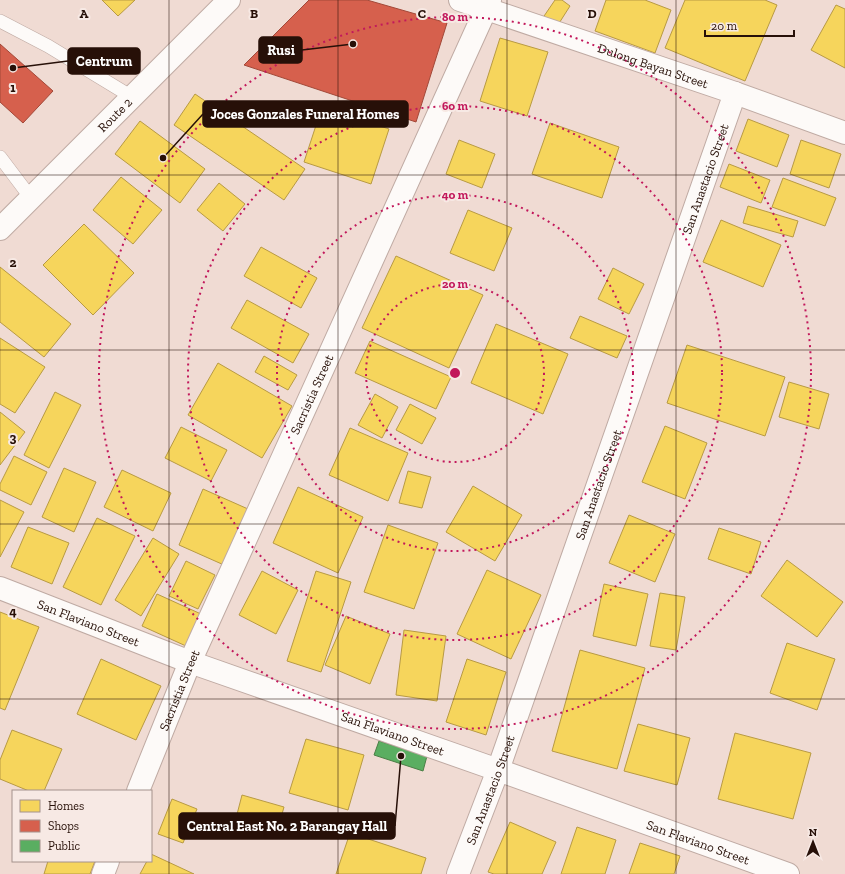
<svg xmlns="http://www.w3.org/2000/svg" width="845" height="874" viewBox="0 0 845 874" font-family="'Zilla Slab',serif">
  <rect width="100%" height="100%" fill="#f0dbd3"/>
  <!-- homes -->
  <g fill="#f6d55c" stroke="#b89a43">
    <polygon points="102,0 135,0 118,16"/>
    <polygon points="555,0 562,0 570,6 556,28 542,19"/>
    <polygon points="606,0 645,0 671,10 655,53 595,31"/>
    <polygon points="685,0 765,0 777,5 745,81 665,48"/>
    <polygon points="836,5 845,9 845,68 811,50"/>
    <polygon points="500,38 548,52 527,116 480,101"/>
    <polygon points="195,94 305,169 284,200 174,125"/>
    <polygon points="322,107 389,129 371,184 304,162"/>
    <polygon points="748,119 789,135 777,167 736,151"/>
    <polygon points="140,121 205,169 180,203 115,154"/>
    <polygon points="550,123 619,147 602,198 532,174"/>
    <polygon points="459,140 495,154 482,188 446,174"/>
    <polygon points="801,140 841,154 829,188 790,174"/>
    <polygon points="729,164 770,180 761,203 720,187"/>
    <polygon points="121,177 162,210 133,244 93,210"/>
    <polygon points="783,178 836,198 825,226 772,207"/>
    <polygon points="219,183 245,204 223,231 197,210"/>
    <polygon points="748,206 798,221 793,237 743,223"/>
    <polygon points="468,210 512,228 494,271 450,253"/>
    <polygon points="721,220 781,245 763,287 703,262"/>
    <polygon points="84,224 134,273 93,315 43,265"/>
    <polygon points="261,247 317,278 301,308 244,276"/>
    <polygon points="396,256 483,295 449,368 362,328"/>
    <polygon points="0,267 71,324 44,357 0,322"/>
    <polygon points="613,268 644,284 629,314 598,299"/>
    <polygon points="247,300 309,334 293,363 231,328"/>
    <polygon points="580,316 627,336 617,358 570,338"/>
    <polygon points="496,324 568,354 543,414 471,383"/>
    <polygon points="0,338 45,367 15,413 0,404"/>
    <polygon points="370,341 451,377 436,409 355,373"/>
    <polygon points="687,345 785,377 765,436 667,403"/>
    <polygon points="264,356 297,375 288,390 255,372"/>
    <polygon points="218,363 292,406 262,458 188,415"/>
    <polygon points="789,382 829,394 819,429 779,417"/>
    <polygon points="55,392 81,405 49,468 24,455"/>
    <polygon points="375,394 398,407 382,438 358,425"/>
    <polygon points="410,404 436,418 422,444 396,430"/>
    <polygon points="0,412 25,432 0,465"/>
    <polygon points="665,426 707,443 685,499 642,482"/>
    <polygon points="181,427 227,450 211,481 165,458"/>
    <polygon points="350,428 408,453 388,501 329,475"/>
    <polygon points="14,456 47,472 31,505 0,490 0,484"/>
    <polygon points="64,468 96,482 74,532 42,517"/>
    <polygon points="122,470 171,493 153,531 104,507"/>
    <polygon points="408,471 431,477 422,508 399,503"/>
    <polygon points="473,486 522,515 495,561 446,532"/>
    <polygon points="298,487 363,517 338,573 273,543"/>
    <polygon points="203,489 248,509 224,565 179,545"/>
    <polygon points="0,500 24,512 0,557"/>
    <polygon points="629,515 675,534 655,582 609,563"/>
    <polygon points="97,518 135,536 101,605 63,587"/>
    <polygon points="388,525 438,543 414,609 364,592"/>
    <polygon points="28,527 69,543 52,584 11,567"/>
    <polygon points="719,528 761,542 751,574 708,559"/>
    <polygon points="153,538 179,554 141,616 115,600"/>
    <polygon points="787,560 843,602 817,637 761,596"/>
    <polygon points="186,561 215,575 198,609 169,596"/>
    <polygon points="487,570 541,595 511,659 457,634"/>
    <polygon points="262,571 298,590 276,634 239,615"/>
    <polygon points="316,571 351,582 321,672 287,661"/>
    <polygon points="604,584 648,594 636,646 593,636"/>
    <polygon points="660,593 685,597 676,650 650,646"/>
    <polygon points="157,594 201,614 186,646 142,626"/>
    <polygon points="0,612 39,627 5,710 0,708"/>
    <polygon points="346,616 390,634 370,684 325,665"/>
    <polygon points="404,630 446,636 437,701 396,695"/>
    <polygon points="787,643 835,659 817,710 770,693"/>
    <polygon points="580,650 645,668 617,769 552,751"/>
    <polygon points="101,659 161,686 136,740 77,714"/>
    <polygon points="467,659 506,672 486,735 446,722"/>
    <polygon points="638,724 690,738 677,785 624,771"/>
    <polygon points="12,730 62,749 44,791 29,791 0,779 0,760"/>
    <polygon points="735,733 811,753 793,819 718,799"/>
    <polygon points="306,739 364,755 348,810 289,793"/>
    <polygon points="242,795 284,807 276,835 235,822"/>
    <polygon points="172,799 197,809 183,843 158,834"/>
    <polygon points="510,822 556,842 542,874 494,874 488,872"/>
    <polygon points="577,827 616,840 605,874 561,874"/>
    <polygon points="350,833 426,858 421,874 336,874"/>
    <polygon points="640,843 680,856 674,874 629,874"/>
    <polygon points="151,854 194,874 140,874 147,861 151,861"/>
    <polygon points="48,861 95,861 90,874 44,874"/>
  </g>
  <!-- shops -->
  <g fill="#d6604d" stroke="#a24838">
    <polygon points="309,0 367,0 447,23 416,122 244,65"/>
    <polygon points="0,44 53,91 23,123 0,102"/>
  </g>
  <!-- public -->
  <polygon fill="#5aae61" stroke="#4b7f46" points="379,741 427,756 423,771 374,755"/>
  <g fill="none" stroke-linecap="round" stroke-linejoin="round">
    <defs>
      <g id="lane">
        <polyline points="0,21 48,46 132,97"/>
        <polyline points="0,157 31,198"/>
      </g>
      <g id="street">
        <path id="s1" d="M 460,0 L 735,93 L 845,133"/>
        <path id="s2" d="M 0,588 L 190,662 L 498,770 L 788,874"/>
        <path id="s3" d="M 138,791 L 190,662 L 490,0"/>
        <polyline points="103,874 108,861"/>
        <path id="s4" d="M 458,874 L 498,770 L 735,93"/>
      </g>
      <g id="highway">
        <path id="s5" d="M 0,229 L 229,0"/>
      </g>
    </defs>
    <!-- lane casing -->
    <use href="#lane" stroke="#bfaaa3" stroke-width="14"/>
    <!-- street casing -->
    <use href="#street" stroke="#bfaaa3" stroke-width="24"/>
    <!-- highway casing -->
    <use href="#highway" stroke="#bfaaa3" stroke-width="24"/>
    <!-- lane -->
    <use href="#lane" stroke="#fdfaf8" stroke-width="13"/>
    <!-- street -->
    <use href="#street" stroke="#fdfaf8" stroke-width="22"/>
    <!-- highway -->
    <use href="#highway" stroke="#fdfaf8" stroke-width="22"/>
  </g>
  <!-- grid -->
  <path fill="none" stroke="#271008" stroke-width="1" stroke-opacity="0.55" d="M 169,0 L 169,874M 338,0 L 338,874M 507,0 L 507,874M 676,0 L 676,874M 0,175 L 845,175M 0,350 L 845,350M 0,524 L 845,524M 0,699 L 845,699"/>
  <!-- distance rings -->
  <g fill="none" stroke="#c2185b" stroke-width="2" stroke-dasharray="2 4">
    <circle cx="455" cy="373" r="89"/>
    <circle cx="455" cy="373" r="178"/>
    <circle cx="455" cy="373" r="267"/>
    <circle cx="455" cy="373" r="356"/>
  </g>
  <g text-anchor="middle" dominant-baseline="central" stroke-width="4" stroke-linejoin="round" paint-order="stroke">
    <!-- street labels -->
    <g font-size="13" fill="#271008" stroke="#f7e9e4">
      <text stroke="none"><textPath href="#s1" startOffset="204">Dulong Bayan Street</textPath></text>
      <text stroke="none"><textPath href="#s5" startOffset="162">Route 2</textPath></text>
      <text stroke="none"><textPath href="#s4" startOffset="738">San Anastacio Street</textPath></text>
      <text stroke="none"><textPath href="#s3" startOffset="433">Sacristia Street</textPath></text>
      <text stroke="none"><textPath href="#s4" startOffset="414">San Anastacio Street</textPath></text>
      <text stroke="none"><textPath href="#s2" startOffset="95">San Flaviano Street</textPath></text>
      <text stroke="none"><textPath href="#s3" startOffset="109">Sacristia Street</textPath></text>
      <text stroke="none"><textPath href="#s2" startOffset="419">San Flaviano Street</textPath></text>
      <text stroke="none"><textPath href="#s4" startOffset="90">San Anastacio Street</textPath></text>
      <text stroke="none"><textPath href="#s2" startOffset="743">San Flaviano Street</textPath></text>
    </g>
  </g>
  <g font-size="13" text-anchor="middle" font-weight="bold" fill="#271008" stroke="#f7e9e4" stroke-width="4" stroke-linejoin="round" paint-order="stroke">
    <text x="84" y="18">A</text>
    <text x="254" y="18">B</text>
    <text x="422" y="18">C</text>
    <text x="592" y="18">D</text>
    <text x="13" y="92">1</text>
    <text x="13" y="267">2</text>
    <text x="13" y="442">3</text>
    <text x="13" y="616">4</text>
  </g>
  <circle cx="455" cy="373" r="6" fill="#c2185b" stroke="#f7e9e4" stroke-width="2"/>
  <g font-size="12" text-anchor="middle" font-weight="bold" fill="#c2185b" stroke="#f7e9e4" stroke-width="4" stroke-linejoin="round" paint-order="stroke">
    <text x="455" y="21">80 m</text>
    <text x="455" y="110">60 m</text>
    <text x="455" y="199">40 m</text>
    <text x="455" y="288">20 m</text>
  </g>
  <!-- callouts -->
  <path fill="none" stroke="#271008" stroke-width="1.5" d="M353 44L302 50M13 68L68 61M163 158L203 114M401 756L395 826"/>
  <g fill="#271008" stroke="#f7e9e4" stroke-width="1.5">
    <circle cx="353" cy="44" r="4"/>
    <circle cx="13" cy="68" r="4"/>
    <circle cx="163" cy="158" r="4"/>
    <circle cx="401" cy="756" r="4"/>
  </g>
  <g fill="#271008" stroke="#271008" stroke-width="1.5">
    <rect x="259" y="37" width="43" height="26" rx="4"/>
    <rect x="68" y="48" width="72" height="26" rx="4"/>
    <rect x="203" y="101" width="205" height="26" rx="4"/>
    <rect x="179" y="813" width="216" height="26" rx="4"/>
  </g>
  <g font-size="14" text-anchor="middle" font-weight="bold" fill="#fff">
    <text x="281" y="55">Rusi</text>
    <text x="104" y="66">Centrum</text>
    <text x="305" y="119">Joces Gonzales Funeral Homes</text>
    <text x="287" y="831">Central East No. 2 Barangay Hall</text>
  </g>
  <!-- legend -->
  <rect x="12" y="790" width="140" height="72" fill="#f7e9e4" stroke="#a4928c"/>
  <rect x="20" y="800" width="20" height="12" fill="#f6d55c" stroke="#a4928c"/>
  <text x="48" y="810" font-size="12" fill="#271008">Homes</text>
  <rect x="20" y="820" width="20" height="12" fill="#d6604d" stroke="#a4928c"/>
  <text x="48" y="830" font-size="12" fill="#271008">Shops</text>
  <rect x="20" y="840" width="20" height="12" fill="#5aae61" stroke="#a4928c"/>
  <text x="48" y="850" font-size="12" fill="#271008">Public</text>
  <!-- north arrow -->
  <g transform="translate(813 842)" stroke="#f7e9e4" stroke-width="3" paint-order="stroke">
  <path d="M0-3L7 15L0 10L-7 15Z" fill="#271008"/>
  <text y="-6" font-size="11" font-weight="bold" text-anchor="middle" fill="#271008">N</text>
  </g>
  <!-- scale -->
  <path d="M705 30v6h89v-6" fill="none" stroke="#271008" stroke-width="2"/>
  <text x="711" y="30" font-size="12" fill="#271008" stroke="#f7e9e4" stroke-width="3" paint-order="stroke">20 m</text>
</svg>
